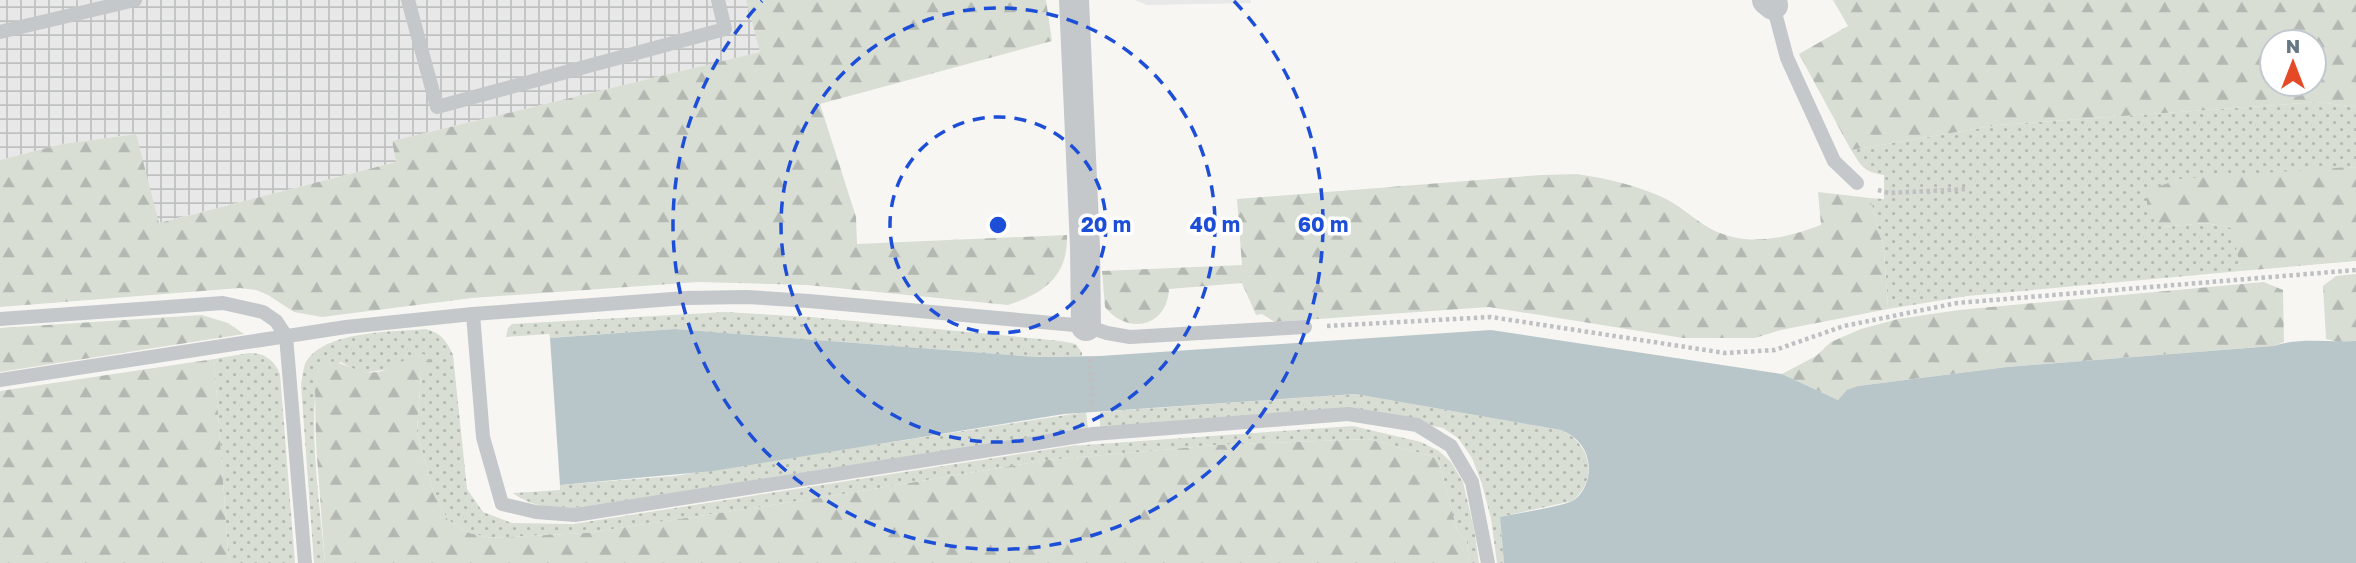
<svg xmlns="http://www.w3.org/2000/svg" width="2356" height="563" viewBox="0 0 2356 563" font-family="'Golos Text',sans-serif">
  <defs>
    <pattern id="industrial-grid" width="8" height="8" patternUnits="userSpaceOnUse" patternTransform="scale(1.75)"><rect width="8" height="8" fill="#e7e8e7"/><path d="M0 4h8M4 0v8" fill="none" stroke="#bfc1c1"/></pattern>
    <pattern id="grass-dots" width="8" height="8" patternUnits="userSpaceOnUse" patternTransform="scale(1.75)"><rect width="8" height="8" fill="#d8ded4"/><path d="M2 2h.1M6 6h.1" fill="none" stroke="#b3b9b2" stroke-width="1.8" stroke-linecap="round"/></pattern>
    <pattern id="forest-firs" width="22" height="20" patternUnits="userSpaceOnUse" patternTransform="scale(1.75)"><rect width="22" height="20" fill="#d8ded4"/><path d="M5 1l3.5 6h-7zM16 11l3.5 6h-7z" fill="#b3b9b2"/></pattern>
  </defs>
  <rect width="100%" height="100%" fill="#f7f6f3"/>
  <!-- built -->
  <polygon fill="#e7e8e7" points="1135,0 1251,0 1251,3 1147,5"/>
  <!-- industrial -->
  <polygon fill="url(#industrial-grid)" points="0,0 746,0 761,52 392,141 396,162 158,223 135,134 62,144 0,160"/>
  <!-- grass -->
  <g fill="url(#grass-dots)">
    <path d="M 2318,102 L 2356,107 L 2356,168 L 2349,167 L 2162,227 L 2205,223 L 2233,228 L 2241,271 L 1967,296 L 1888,309 L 1884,250 L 1870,198 L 1884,199 L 1884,175 C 1864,172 1862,167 1851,150 L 1998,125 Z"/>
    <polygon points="725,312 811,317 1061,341 1076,344 1082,353 1082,356 1037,357 675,329 550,338 549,334 506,337 508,328 512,324"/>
    <path d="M 426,329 C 441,333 447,341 453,355 L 467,489 L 483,512 L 512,523 L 573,524 L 1070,446 L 1353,426 L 1421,442 L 1439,451 L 1451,462 L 1463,482 L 1474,529 L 1479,563 L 1469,563 L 1467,542 L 1457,530 L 1438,458 L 1368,439 L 1218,445 L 1047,460 L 819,498 L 586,533 L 491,538 L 469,533 L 448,520 L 434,495 L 417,432 L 421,373 L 433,364 L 360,373 L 341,362 L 318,371 C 308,429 320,504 325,563 L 314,563 L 301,385 C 302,379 303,370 305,364 C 322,330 394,332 426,329 Z"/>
    <path d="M 249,353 C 265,353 274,360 280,374 L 295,563 L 229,563 L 214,359 Z"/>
    <path d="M 1355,394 L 1561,430 C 1591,443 1599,480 1572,501 L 1500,517 L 1504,563 L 1497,563 L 1491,519 L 1482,484 L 1472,458 L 1458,438 L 1443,428 L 1354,411 L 1100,427 L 1100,412 Z"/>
    <path d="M 1086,412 L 1088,429 L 574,508 C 549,507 534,508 513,493 L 560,490 L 560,485 L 674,476 Z"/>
  </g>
  <!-- forest -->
  <g fill="url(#forest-firs)" fill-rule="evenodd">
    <path d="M 746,0 L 1046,0 L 1052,41 L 820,104 L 856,217 L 857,244 L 1067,235 C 1068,277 1044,293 1008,305 L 807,285 L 698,282 L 472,298 L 322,317 L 294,312 L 268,295 L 256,290 L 240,288 L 0,307 L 0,160 L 62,144 L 136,134 L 159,223 L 396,162 L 392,141 L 760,52 Z"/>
    <path d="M 1833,0 L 2356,0 L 2356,107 L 2318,102 L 1998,125 L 1851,150 L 1799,54 L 1848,26 ZM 2272,42 L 2314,42 L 2314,84 L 2272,84 Z"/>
    <polygon points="2349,167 2356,168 2356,261 2241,271 2232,228 2205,223 2162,227 2147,212 2147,191 2179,179"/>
    <path d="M 1577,174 C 1609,179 1637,185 1666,199 C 1682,207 1695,220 1711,229 C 1748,248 1785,238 1821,225 L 1818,192 L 1870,198 L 1884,250 L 1888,309 L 1781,330 L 1755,338 L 1683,338 L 1489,307 L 1275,322 L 1262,314 L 1256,315 L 1242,283 L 1169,289 C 1167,328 1127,335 1105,307 L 1102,271 L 1242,265 L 1237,199 L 1541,175 Z"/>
    <polygon points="2356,274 2356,341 2338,342 2326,339 2323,286 2336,276"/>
    <polygon points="2264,282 2283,290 2284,342 2273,346 2007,367 1858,386 1838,400 1782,374 1816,356 1831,342 1861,329 1898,319 1959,310"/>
    <polygon points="202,315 228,323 244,334 0,372 0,328"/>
    <path d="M 424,354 L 434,364 L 421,373 L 417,432 L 434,495 L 448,520 L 469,533 L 491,538 L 586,533 L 819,498 L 1047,460 L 1218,445 L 1368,439 L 1438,458 L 1457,530 L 1467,542 L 1469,563 L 325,563 L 316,444 L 315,388 L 318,371 L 327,361 C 347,362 361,377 382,371 C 398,367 405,356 424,354 Z"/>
    <polygon points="214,359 229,563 0,563 0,391"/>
  </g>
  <!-- water -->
  <path fill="#b9c6c9" d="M 675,329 L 1037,357 L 1100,356 L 1491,330 L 1782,374 L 1838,400 L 1847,390 L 1858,386 L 2007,367 L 2273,346 C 2301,337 2328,343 2356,341 L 2356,563 L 1504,563 L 1500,517 C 1514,514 1565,506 1574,500 C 1586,492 1591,474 1588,461 C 1586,446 1574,435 1561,430 L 1355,394 L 1064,414 L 713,471 L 560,485 L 550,338 Z"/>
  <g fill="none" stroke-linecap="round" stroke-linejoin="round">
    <!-- path -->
    <g stroke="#bec0c2" stroke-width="4.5" stroke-dasharray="3.5 3.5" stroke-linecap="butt">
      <polyline points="1878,190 1889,193 1968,189"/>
      <polyline points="1327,326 1491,317 1725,353 1775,350 1844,326 1957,303 2356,270"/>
      <polyline points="1090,358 1092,409"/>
    </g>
    <!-- lane -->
    <g stroke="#c4c8cb" stroke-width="14">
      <polyline points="408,0 437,107 725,29 718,0"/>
      <polyline points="1773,5 1787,58 1834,161 1857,183"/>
      <polyline points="0,32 135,0"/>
      <polyline points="473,314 483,437 502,504 536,512 575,515 1093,434 1348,414 1417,425 1451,446 1472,482 1488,563"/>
      <polyline points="0,319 223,303 263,312 276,321 286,336 305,563"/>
      <polyline points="0,380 346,327 473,314 686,298 747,297 809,301 1086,326 1107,333 1130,337 1305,327"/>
    </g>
    <!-- street -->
    <g stroke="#c4c8cb" stroke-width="30">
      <polyline points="1074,0 1085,247 1086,326"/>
      <polyline points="1767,0 1773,5"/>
    </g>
  </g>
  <!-- distance rings -->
  <g fill="none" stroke="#1d4ed8" stroke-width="3.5" stroke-dasharray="12 9">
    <circle cx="998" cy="225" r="108"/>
    <circle cx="998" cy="225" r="217"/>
    <path d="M1234 1A325 325 0 1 1 762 1"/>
  </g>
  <circle cx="998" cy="225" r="10" fill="#1d4ed8" stroke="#fff" stroke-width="3.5"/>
  <g font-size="21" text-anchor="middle" font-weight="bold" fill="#1d4ed8" stroke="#fff" stroke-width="7" stroke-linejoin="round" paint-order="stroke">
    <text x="1106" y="232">20 m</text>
    <text x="1215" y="232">40 m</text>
    <text x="1323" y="232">60 m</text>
  </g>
  <!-- north arrow -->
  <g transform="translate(2293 63)"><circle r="33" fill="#ffffff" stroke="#c1c9ce" stroke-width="2"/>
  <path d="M0-5L12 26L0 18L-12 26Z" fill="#e44a26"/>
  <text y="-10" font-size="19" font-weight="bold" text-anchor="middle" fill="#657884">N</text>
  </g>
</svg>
